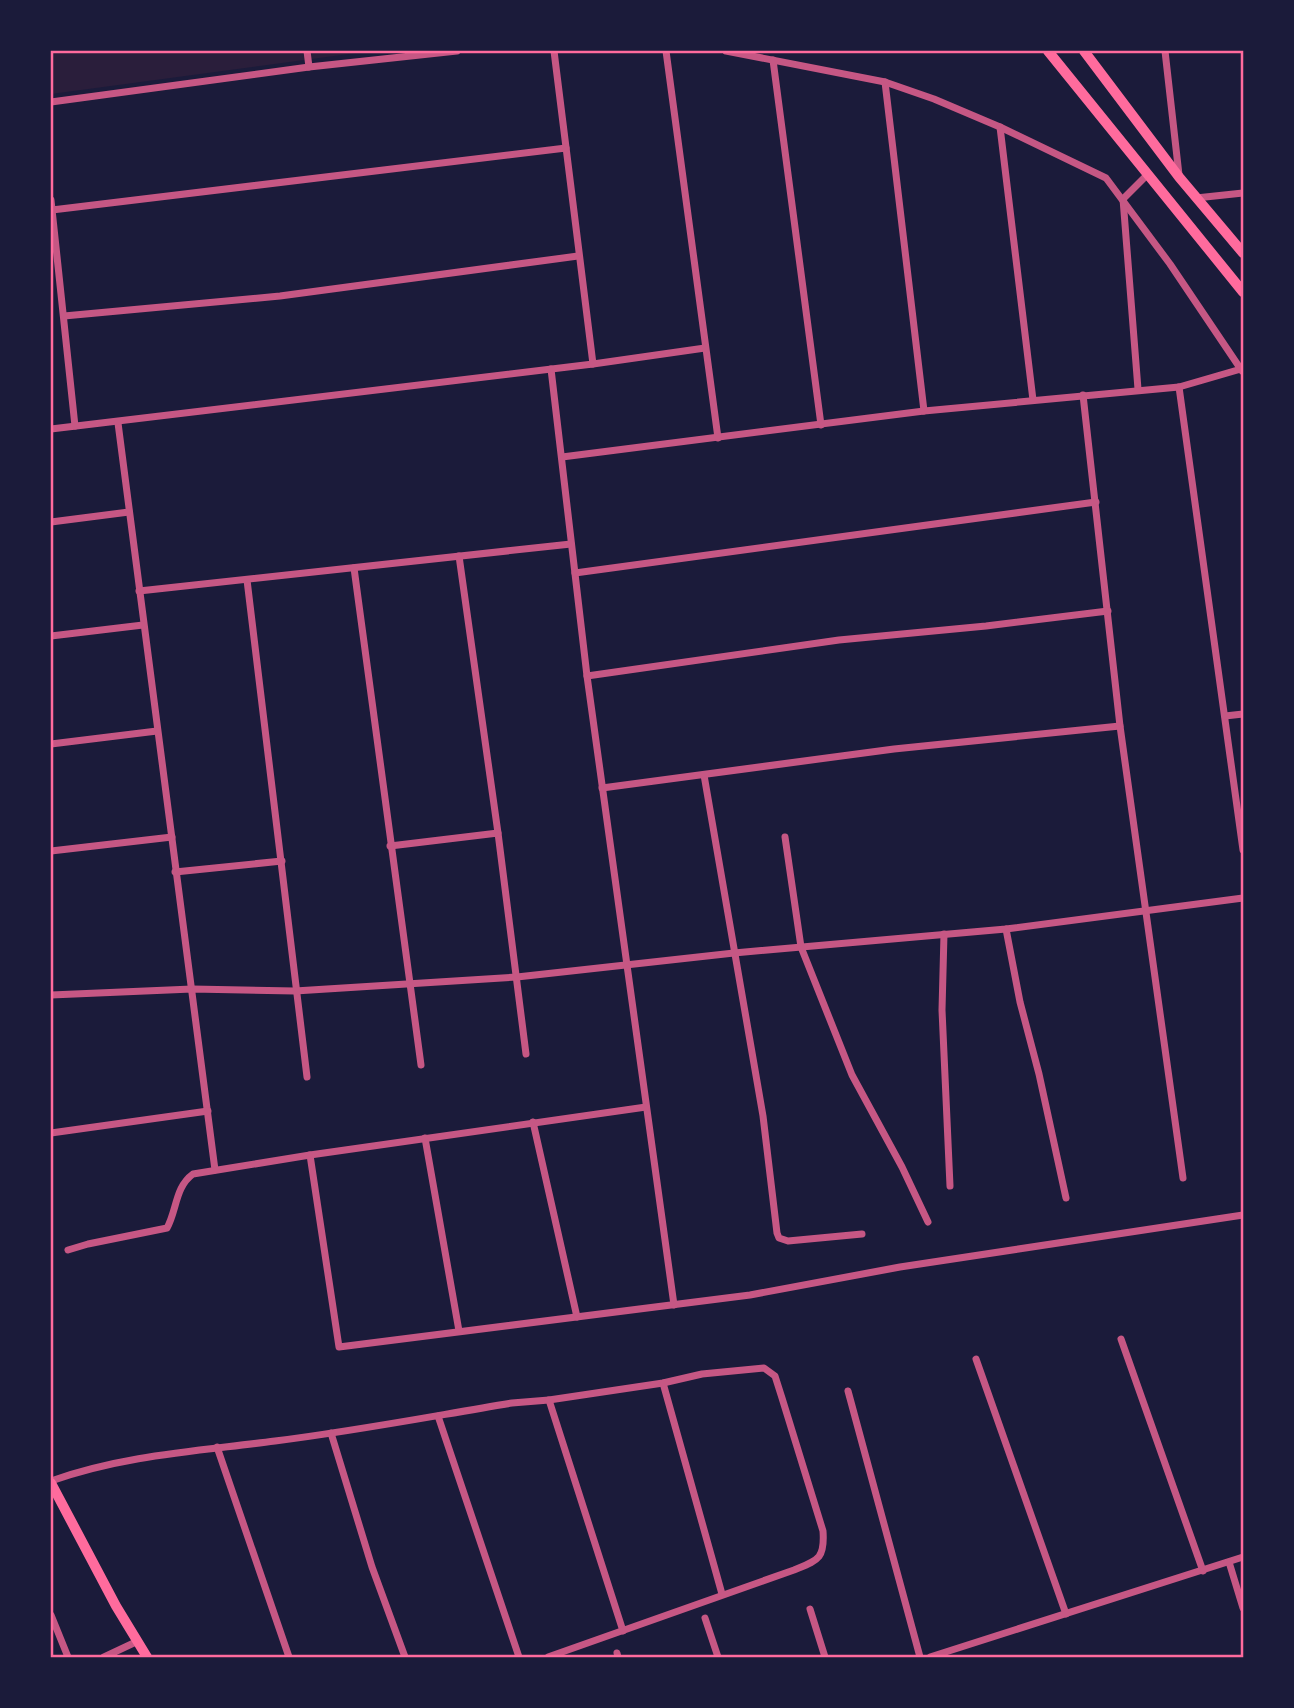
<svg xmlns="http://www.w3.org/2000/svg" width="1294" height="1708" viewBox="0 0 1294 1708" font-family="Lato,sans-serif">
  <rect width="100%" height="100%" fill="#1b1b3a"/>
  <!-- green -->
  <polygon fill="#2a1e3b" points="59,51 371,51 51,94 51,52"/>
  <g fill="none" stroke-linecap="round" stroke-linejoin="round">
    <!-- minor -->
    <g stroke="#c65784" stroke-width="7">
      <polyline points="307,51 309,67"/>
      <polyline points="554,51 593,364"/>
      <polyline points="666,51 718,438"/>
      <polyline points="726,51 885,82 934,99 1000,127 1106,178 1170,264 1242,371"/>
      <polyline points="1165,51 1179,175"/>
      <polyline points="773,60 821,425"/>
      <polyline points="885,82 924,411"/>
      <polyline points="51,102 309,67 457,51"/>
      <polyline points="1000,127 1033,400"/>
      <polyline points="1196,198 1243,193"/>
      <polyline points="51,200 75,426"/>
      <polyline points="52,210 566,148"/>
      <polyline points="64,316 280,296 578,256"/>
      <polyline points="551,369 587,676 674,1305"/>
      <polyline points="1179,387 1243,850"/>
      <polyline points="1138,389 1123,199 1147,175"/>
      <polyline points="1083,395 1120,726 1183,1178"/>
      <polyline points="118,423 215,1170"/>
      <polyline points="51,429 593,364 705,348"/>
      <polyline points="562,457 924,411 1179,387 1241,369"/>
      <polyline points="51,522 129,512"/>
      <polyline points="459,556 498,833 526,1054"/>
      <polyline points="354,568 421,1065"/>
      <polyline points="575,573 1096,502"/>
      <polyline points="247,580 307,1077"/>
      <polyline points="139,591 571,544"/>
      <polyline points="51,636 143,625"/>
      <polyline points="587,676 839,640 986,626 1108,611"/>
      <polyline points="1225,716 1243,714"/>
      <polyline points="51,744 157,731"/>
      <polyline points="704,775 763,1116 777,1233 779,1238 788,1241 862,1234"/>
      <polyline points="602,788 894,749 1120,726"/>
      <polyline points="785,837 801,947 852,1075 902,1167 928,1222"/>
      <polyline points="390,846 498,833"/>
      <polyline points="51,851 172,837"/>
      <polyline points="175,872 282,861"/>
      <polyline points="1006,929 1020,1002 1039,1074 1066,1198"/>
      <polyline points="944,934 942,1010 950,1186"/>
      <polyline points="51,995 192,989 295,991 517,977 734,953 1006,929 1243,898"/>
      <polyline points="533,1122 577,1317"/>
      <polyline points="51,1133 208,1111"/>
      <polyline points="425,1138 459,1331"/>
      <polyline points="310,1155 339,1347 750,1295 900,1267 1243,1215"/>
      <path d="M 68,1250 L 88,1244 L 167,1228 C 177,1210 175,1187 193,1174 L 310,1155 L 646,1107"/>
      <polyline points="1121,1339 1203,1571"/>
      <polyline points="976,1359 1066,1614"/>
      <polyline points="663,1383 722,1594"/>
      <polyline points="848,1391 920,1657"/>
      <polyline points="438,1416 519,1657"/>
      <polyline points="331,1433 372,1567 405,1657"/>
      <polyline points="217,1447 289,1657"/>
      <path d="M 51,1481 C 124,1455 199,1451 275,1441 C 355,1431 433,1416 512,1403 L 549,1400 L 623,1631"/>
      <polyline points="1229,1562 1243,1608"/>
      <polyline points="810,1609 825,1657"/>
      <polyline points="51,1615 68,1657"/>
      <polyline points="705,1618 718,1657"/>
      <polyline points="617,1653 618,1657"/>
      <polyline points="104,1657 138,1641"/>
      <path d="M 548,1657 L 794,1570 C 818,1560 825,1559 823,1531 L 782,1398 L 775,1376 L 764,1368 L 702,1374 L 663,1383 L 549,1400"/>
      <polyline points="930,1657 1243,1557"/>
    </g>
    <!-- secondary -->
    <g stroke="#ff6b9d" stroke-width="10">
      <polyline points="1048,51 1243,292"/>
      <polyline points="1084,51 1179,177 1243,253"/>
      <polyline points="51,1483 116,1606 147,1657"/>
    </g>
  </g>
  <!-- border -->
  <rect width="1294" height="1708" fill="none" stroke="#1b1b3a" stroke-width="105"/>
  <rect x="52" y="52" width="1190" height="1604" fill="none" stroke="#ff6b9d" stroke-width="2.5"/>
</svg>
